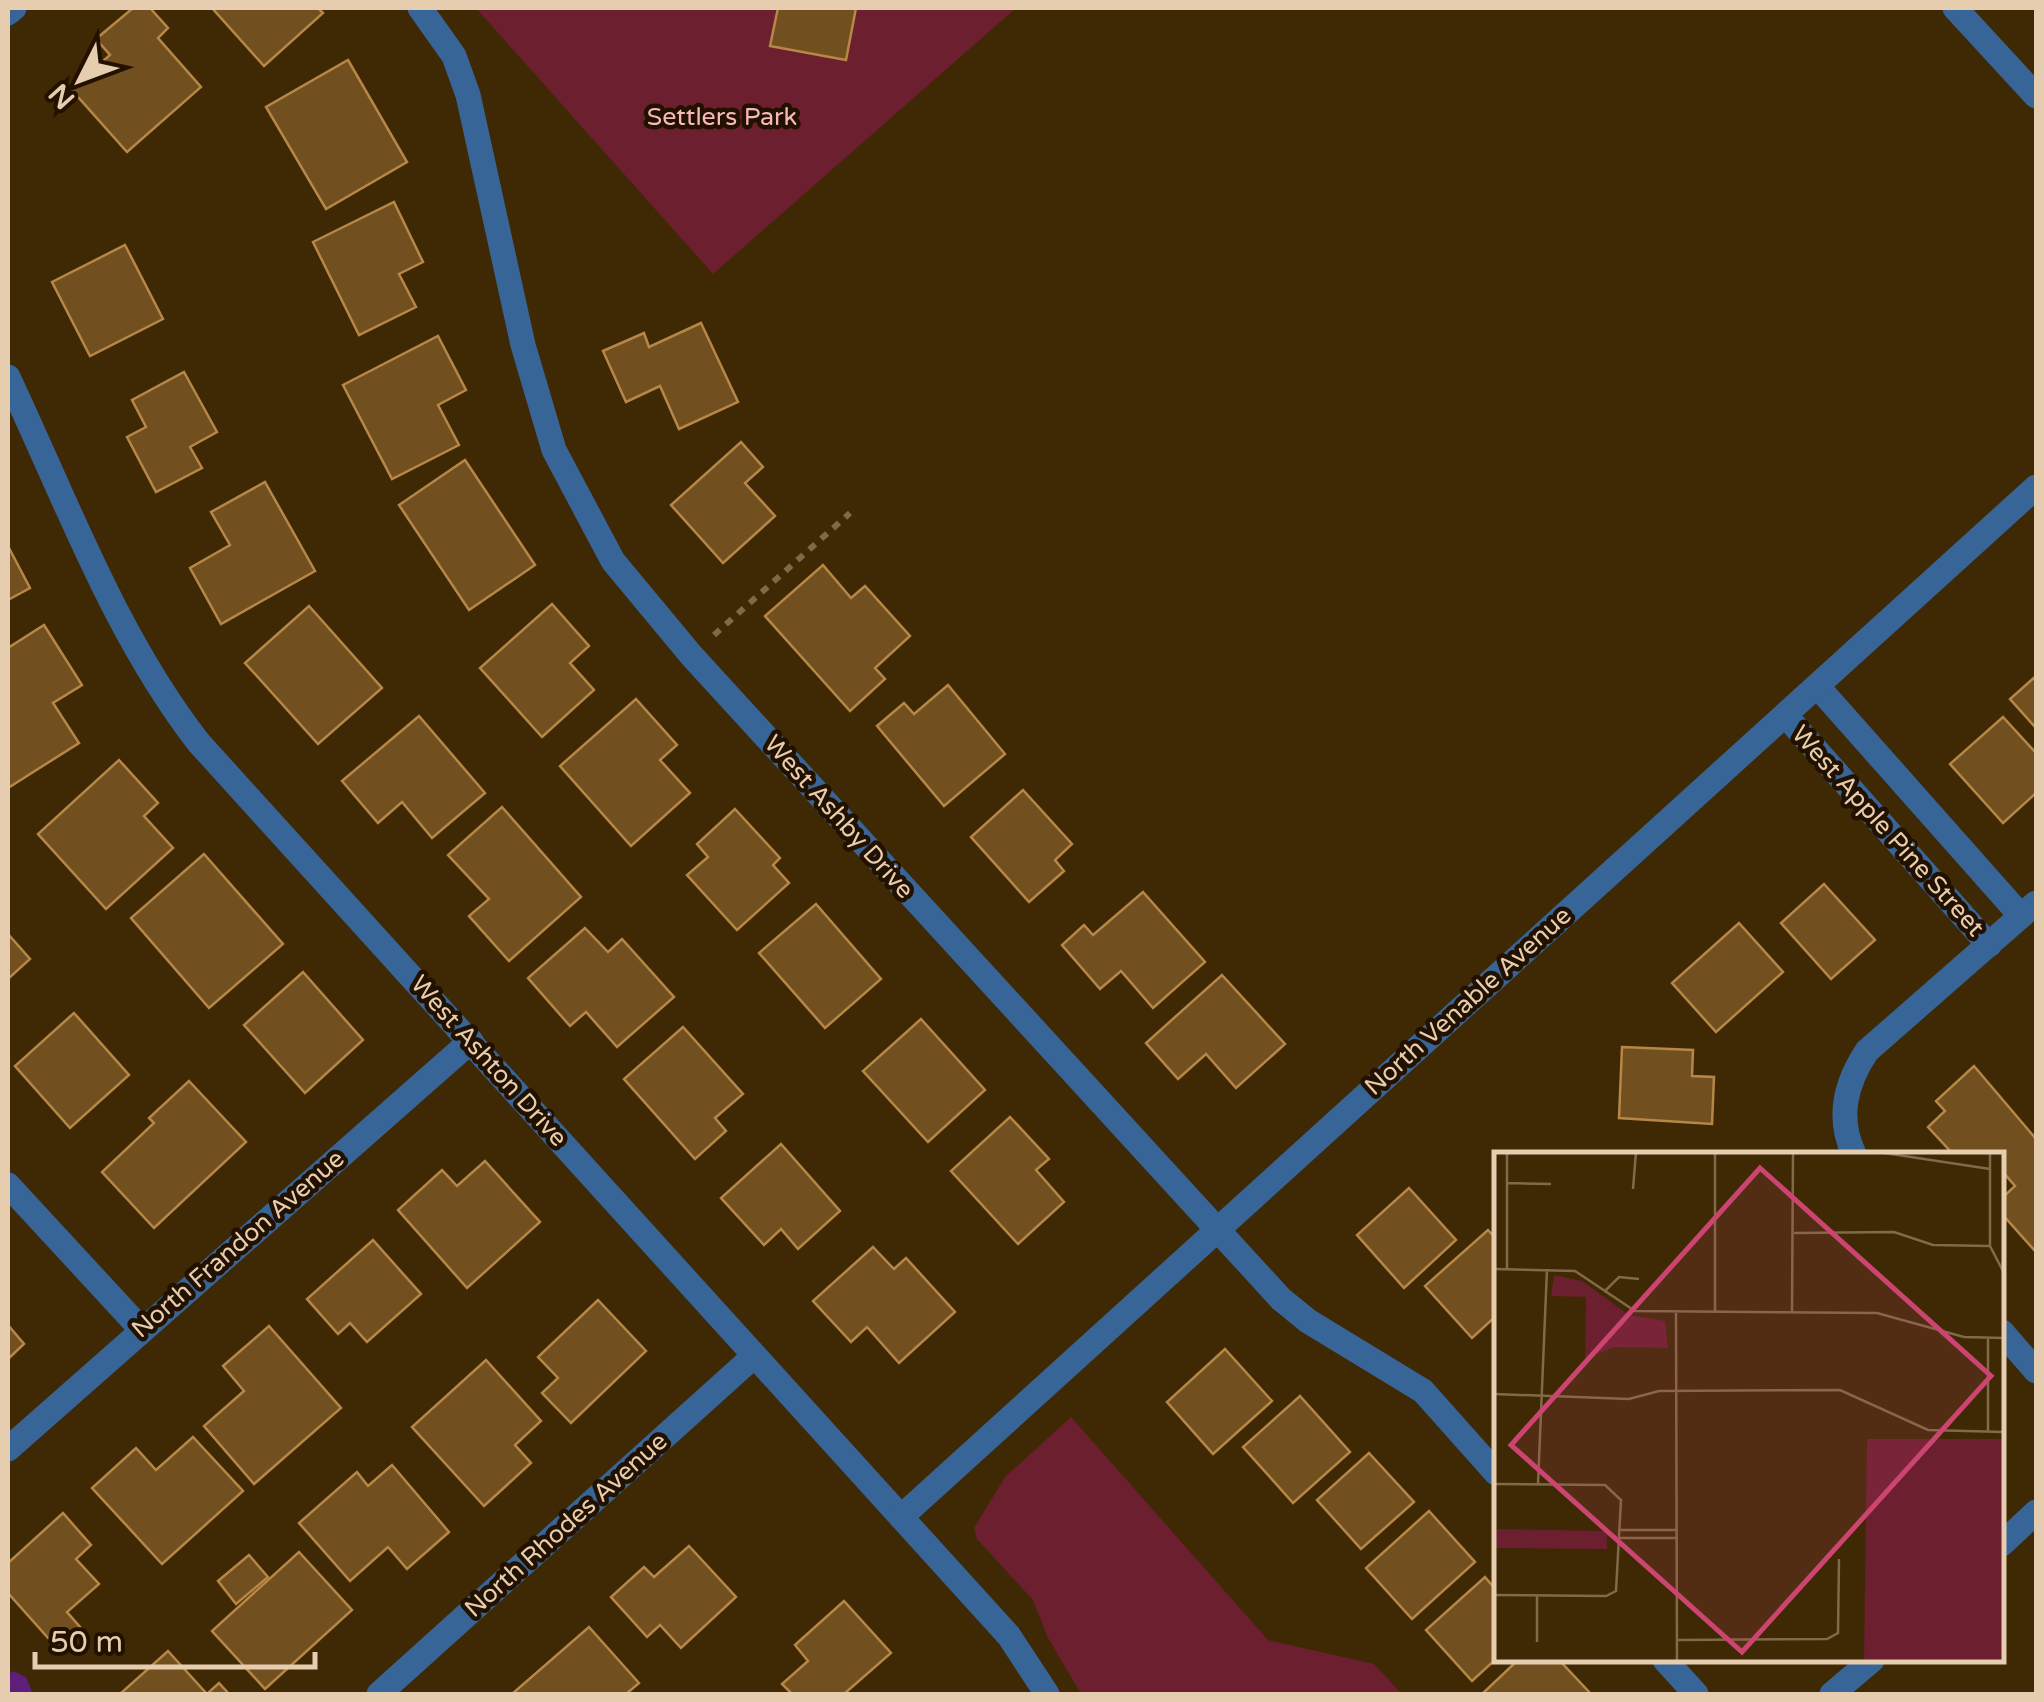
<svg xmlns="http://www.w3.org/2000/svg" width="2044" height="1702" viewBox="0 0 2044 1702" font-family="'Varela Round',sans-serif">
  <rect width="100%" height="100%" fill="#3f2804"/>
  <!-- green -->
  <g fill="#6c1f2e">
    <polygon points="476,8 1016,8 713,274"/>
    <polygon points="1071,1417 1268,1640 1374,1664 1402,1694 1081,1694 1048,1638 1033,1600 977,1539 974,1528 1005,1477"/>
  </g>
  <!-- water -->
  <polygon fill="#5e1f7b" points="13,1671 26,1677 33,1694 8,1694 8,1675"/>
  <!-- building -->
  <g fill="#724f1e" stroke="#b68747" stroke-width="2.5">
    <polygon points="133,8 150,8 168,28 158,38 201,87 127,152 71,89 110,55 96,39"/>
    <polygon points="212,8 318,8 323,13 264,66"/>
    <polygon points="778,8 856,8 846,60 770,46"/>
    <polygon points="348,60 407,162 326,209 266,107"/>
    <polygon points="394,202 423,262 399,274 416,307 359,335 313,242"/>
    <polygon points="125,245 163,319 90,356 52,282"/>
    <polygon points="701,323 738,402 679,429 660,386 626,402 603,351 644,333 649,347"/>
    <polygon points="438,336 466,390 438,405 459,445 392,479 343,385"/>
    <polygon points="184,372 217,432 190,447 202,468 156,492 127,437 146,427 132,400"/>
    <polygon points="741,442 763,467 745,483 775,516 723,563 671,505"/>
    <polygon points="465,460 535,565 469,610 399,505"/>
    <polygon points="265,482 315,571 221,624 190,568 230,545 211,512"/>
    <polygon points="8,546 30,588 8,600"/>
    <polygon points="823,565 851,598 865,586 910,636 875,668 885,679 850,711 765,616"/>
    <polygon points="552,604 589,646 570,663 594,690 542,737 480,668"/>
    <polygon points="309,606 382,688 318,744 245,663"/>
    <polygon points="44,625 82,685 53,703 79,743 8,788 8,648"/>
    <polygon points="2036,676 2036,728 2010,699"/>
    <polygon points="948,685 1005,754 944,806 877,726 904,703 914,714"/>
    <polygon points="636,699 677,745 660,760 690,793 631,846 560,766"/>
    <polygon points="419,716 485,793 432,838 402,802 378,823 342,781"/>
    <polygon points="2003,717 2036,753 2036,793 2003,823 1950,764"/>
    <polygon points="119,760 158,803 144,816 173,848 106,909 38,834"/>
    <polygon points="1023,790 1072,844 1055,860 1064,871 1029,902 971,837"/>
    <polygon points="502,807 581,897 509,961 469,916 489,899 448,855"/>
    <polygon points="735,809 780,858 773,865 789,883 737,930 687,875 708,857 697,844"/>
    <polygon points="204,854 283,944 209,1008 131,918"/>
    <polygon points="1824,884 1875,940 1831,979 1781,923"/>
    <polygon points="1143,892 1205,962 1153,1008 1121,971 1100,989 1062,945 1084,925 1093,935"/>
    <polygon points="816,904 881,979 825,1028 759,953"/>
    <polygon points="1739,923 1783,972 1716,1032 1672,983"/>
    <polygon points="585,928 608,952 622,939 674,997 617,1047 586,1012 570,1026 528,978"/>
    <polygon points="8,934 30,959 8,979"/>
    <polygon points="303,972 363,1040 305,1093 244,1025"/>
    <polygon points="1222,975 1285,1044 1236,1088 1206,1054 1178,1079 1146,1043"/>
    <polygon points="74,1013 129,1075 70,1128 15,1066"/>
    <polygon points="921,1019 985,1090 928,1142 863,1071"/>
    <polygon points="683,1027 743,1094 715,1118 726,1131 695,1159 624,1079"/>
    <polygon points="1622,1047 1693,1050 1692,1076 1714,1077 1712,1124 1619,1118"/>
    <polygon points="1974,1066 2036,1139 2036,1252 2002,1214 2002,1198 2015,1186 2002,1171 2002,1154 1953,1154 1928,1127 1945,1111 1936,1101"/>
    <polygon points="189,1081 246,1142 154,1228 102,1172 154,1123 149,1118"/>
    <polygon points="1010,1117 1049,1159 1036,1170 1064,1202 1018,1244 951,1171"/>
    <polygon points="781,1144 840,1211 798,1249 781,1229 764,1245 721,1198"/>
    <polygon points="485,1161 540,1222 467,1288 398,1210 442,1170 457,1186"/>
    <polygon points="1409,1188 1456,1240 1404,1288 1357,1235"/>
    <polygon points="1488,1230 1496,1239 1496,1316 1472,1338 1425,1286"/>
    <polygon points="373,1240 421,1294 367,1342 350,1323 338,1334 307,1299"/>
    <polygon points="873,1247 894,1269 906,1258 955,1312 899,1363 867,1327 851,1342 813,1301"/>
    <polygon points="598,1300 646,1351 571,1423 542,1393 558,1378 538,1357"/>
    <polygon points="8,1325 24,1344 8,1359"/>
    <polygon points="269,1326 341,1408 254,1484 204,1426 244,1391 223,1366"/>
    <polygon points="1225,1349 1272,1401 1213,1454 1167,1402"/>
    <polygon points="486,1360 541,1421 515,1445 531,1463 484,1506 412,1427"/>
    <polygon points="1300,1396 1350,1452 1293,1503 1243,1447"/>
    <polygon points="193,1437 243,1491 162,1564 92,1488 136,1448 156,1470"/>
    <polygon points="1369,1453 1414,1502 1361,1549 1317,1500"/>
    <polygon points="392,1465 449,1532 407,1569 388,1547 350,1581 299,1523 357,1472 368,1486"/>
    <polygon points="1429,1511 1475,1562 1412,1619 1366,1568"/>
    <polygon points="63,1513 91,1545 76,1559 99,1584 67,1612 80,1627 57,1648 8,1593 8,1563"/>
    <polygon points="689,1546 736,1597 681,1648 660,1625 647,1637 611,1597 644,1567 654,1577"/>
    <polygon points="299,1552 352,1610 265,1689 212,1631"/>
    <polygon points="249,1555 268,1577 236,1604 218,1581"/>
    <polygon points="1485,1577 1496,1590 1496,1659 1472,1681 1426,1630"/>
    <polygon points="844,1601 891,1653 844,1694 792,1694 782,1684 808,1661 795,1645"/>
    <polygon points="589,1627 639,1683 626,1694 512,1694"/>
    <polygon points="168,1651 207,1694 219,1683 229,1694 120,1694"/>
    <polygon points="1518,1660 1559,1660 1591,1694 1482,1694"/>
  </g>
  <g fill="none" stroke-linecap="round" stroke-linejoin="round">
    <!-- path -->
    <polyline stroke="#816948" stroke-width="6" stroke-dasharray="8 8" stroke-linecap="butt" points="714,635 850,513"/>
    <!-- minor -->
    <g stroke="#386597" stroke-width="25">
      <polyline points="420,8 454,56 468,95 523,345 554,450 613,561 691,655 1281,1299 1308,1321 1423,1391 1496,1473"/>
      <polyline points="1955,8 2036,96"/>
      <polyline points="8,13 14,8"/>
      <path d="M 8,377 C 66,500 115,635 199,743 L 1009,1636 L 1047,1694"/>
      <polyline points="1818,687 2021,916"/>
      <polyline points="1786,716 1989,945"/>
      <path d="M 1854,1154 C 1837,1118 1845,1084 1867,1051 L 2036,903"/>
      <polyline points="8,1185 141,1329"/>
      <polyline points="2002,1332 2036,1371"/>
      <polyline points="8,1449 471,1041"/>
      <polyline points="901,1517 2036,487"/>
      <polyline points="2002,1544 2036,1512"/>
      <polyline points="1665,1660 1696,1694"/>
      <polyline points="379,1694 754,1356"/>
      <polyline points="1832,1694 1872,1660"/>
    </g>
  </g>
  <g text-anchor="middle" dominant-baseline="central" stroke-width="9" stroke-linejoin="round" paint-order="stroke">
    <!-- park labels -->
    <g font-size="25" fill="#f6b8be" stroke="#231100">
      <text x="722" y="117">Settlers Park</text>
    </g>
    <!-- street labels -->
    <g font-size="25" fill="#e6cdaf" stroke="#231100">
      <text transform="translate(839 817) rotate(48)">West Ashby Drive</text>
      <text transform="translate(1888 831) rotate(48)">West Apple Pine Street</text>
      <text transform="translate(1468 1001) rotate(-42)">North Venable Avenue</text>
      <text transform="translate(489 1061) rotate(48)">West Ashton Drive</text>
      <text transform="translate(238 1244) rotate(-41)">North Frandon Avenue</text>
      <text transform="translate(566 1525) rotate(-42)">North Rhodes Avenue</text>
    </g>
  </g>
  <!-- overview -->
  <g transform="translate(1494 1152)">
    <rect width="510" height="510" fill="#3f2804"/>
    <path d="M 60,123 L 88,129 L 135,163 L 171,169 L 174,196 L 120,195 L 91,207 L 92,145 L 57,144 ZM 373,287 L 510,287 L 510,510 L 370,510 ZM 0,377 L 113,379 L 113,397 L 0,396 Z" fill="#6c1f2e"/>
    <path fill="none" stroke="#826a48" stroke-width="2.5" d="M 221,0 L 221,160M 384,0 L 496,17M 496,0 L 496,94 L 510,121M 13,31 L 57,32M 139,37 L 142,0M 300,81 L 400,80 L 439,93 L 496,94M 0,117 L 81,119 L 141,159 L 383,161 L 470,185 L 510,186M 13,117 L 13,0M 110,140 L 125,125 L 145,127M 298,160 L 299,0M 182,161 L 183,510M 494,186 L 494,280M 0,242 L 135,247 L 165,239 L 346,238 L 434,278 L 510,280M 0,332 L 111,333 L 127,348 L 122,439 L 112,444 L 0,443M 44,332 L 53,117M 126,378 L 182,378M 126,386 L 182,386M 183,488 L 333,487 L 344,481 L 345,407M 43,490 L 43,444"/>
    <path fill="#cb4570" fill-opacity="0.15" stroke="#cb4570" stroke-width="5" d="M 266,16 L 497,224 L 248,500 L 17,293 Z"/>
    <rect width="510" height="510" fill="none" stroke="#e6cdaf" stroke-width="5"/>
  </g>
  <!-- border -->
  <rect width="2044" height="1702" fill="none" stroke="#e6cdaf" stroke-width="20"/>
  <!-- north arrow -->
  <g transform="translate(80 80) rotate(228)" stroke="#231100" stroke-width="8" paint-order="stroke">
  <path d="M0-8L18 38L0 25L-18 38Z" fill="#e6cdaf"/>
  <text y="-15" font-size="28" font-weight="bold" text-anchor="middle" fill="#e6cdaf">N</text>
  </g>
  <!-- scale -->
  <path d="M35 1652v15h280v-15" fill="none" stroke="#e6cdaf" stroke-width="5"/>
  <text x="50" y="1652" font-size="30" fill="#e6cdaf" stroke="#231100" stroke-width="8" paint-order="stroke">50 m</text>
</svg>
